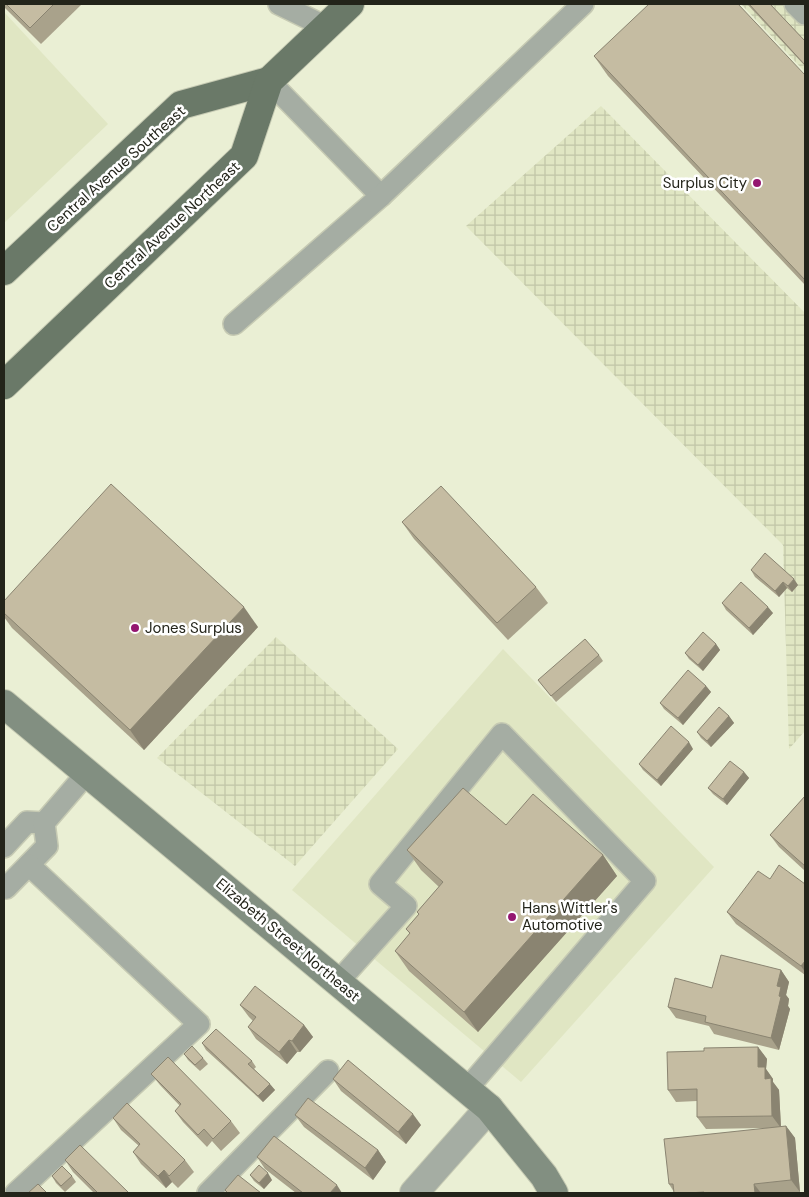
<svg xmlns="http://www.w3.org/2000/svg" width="809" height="1197" viewBox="0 0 809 1197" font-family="'DM Sans',sans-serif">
  <defs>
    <pattern id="industrial-grid" width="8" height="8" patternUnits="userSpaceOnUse" patternTransform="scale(1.25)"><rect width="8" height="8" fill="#e0e6c3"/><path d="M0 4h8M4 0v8" fill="none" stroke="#c0c5a7"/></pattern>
  </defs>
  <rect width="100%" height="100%" fill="#eaefd4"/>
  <!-- built -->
  <g fill="#e0e6c3">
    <polygon points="4,12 108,124 4,223"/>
    <polygon points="503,649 714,867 521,1082 292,890"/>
  </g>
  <!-- industrial -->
  <g fill="url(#industrial-grid)">
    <polygon points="741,4 805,4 805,72"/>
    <polygon points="601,106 805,313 805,731 789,749 783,545 466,226"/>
    <polygon points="276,637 398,749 295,866 157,758"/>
  </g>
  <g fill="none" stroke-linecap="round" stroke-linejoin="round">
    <defs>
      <g id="lane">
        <polyline points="279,4 326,27"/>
        <polyline points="795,4 805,14"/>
        <polyline points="269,81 381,196"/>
        <polyline points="234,324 381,196 583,4"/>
        <polyline points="4,847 27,822 44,823"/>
        <polyline points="4,887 6,888 47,846 44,823 87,773"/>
        <polyline points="338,982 406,906 380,884 502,734 645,881 467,1089"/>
        <polyline points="16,1193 199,1024 29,865"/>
        <polyline points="208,1193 328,1071"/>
      </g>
      <polyline id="street" points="414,1193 489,1108"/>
      <polyline id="secondary" points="4,704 489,1108 544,1176 554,1193"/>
      <g id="primary">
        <polyline points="4,271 181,105 269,81"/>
        <polyline points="4,385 244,156 269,81 350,4"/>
      </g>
    </defs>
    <!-- lane casing -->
    <use href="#lane" stroke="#c6cab3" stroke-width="24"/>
    <!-- street casing -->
    <use href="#street" stroke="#c6cab3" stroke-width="30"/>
    <!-- secondary casing -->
    <use href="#secondary" stroke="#c6cab3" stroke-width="30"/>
    <!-- primary casing -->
    <use href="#primary" stroke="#c6cab3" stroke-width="30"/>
    <!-- lane -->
    <use href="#lane" stroke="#a5ada3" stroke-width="21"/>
    <!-- street -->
    <use href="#street" stroke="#a5ada3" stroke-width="28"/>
    <!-- secondary -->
    <use href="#secondary" stroke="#828f81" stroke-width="28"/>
    <!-- primary -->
    <use href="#primary" stroke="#6a7968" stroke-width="28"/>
  </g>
  <!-- wall -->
  <g fill="#a9a28b">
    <polygon points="4,4 82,4 41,44 4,7"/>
    <polygon points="747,4 770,4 805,41 805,66"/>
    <polygon points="594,56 805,75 805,285 608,76"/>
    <polygon points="402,522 536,587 548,603 508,640 414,539"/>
    <polygon points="751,570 798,585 792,592 787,588 779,597 755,577"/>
    <polygon points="4,601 258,627 144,750 12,628 4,617"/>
    <polygon points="722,603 773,613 753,635 726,610"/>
    <polygon points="716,644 720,650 703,671 689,659 685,653"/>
    <polygon points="599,655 603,661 556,702 538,680"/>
    <polygon points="706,686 711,692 683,725 664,709 660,703"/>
    <polygon points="729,716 734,723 711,747 701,738 697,732"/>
    <polygon points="693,749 661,786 643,770 639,764"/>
    <polygon points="744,772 749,778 727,805 713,794 708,788"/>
    <polygon points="805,796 805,871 779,847 770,835"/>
    <polygon points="506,825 603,855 617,876 478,1032 409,971 395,951 410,934 406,929 419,914 417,912 439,887 421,870 407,850"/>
    <polygon points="770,879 805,884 805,975 736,924 727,912"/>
    <polygon points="781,970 789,982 786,995 789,999 788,1006 790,1009 779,1050 714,1034 709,1026 676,1018 668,1007 712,988"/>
    <polygon points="240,1005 304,1025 313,1037 300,1052 297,1052 287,1064 256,1039 248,1027 253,1021 249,1017"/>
    <polygon points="202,1043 252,1061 256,1067 254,1069 275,1090 263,1102 206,1050"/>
    <polygon points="758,1047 767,1059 766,1069 773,1079 773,1082 779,1090 781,1127 786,1126 795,1138 800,1192 788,1193 674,1193 674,1192 669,1184 772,1128 706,1129 697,1117 697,1101 676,1102 668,1090"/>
    <polygon points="184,1054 203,1058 208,1064 200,1071 188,1060"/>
    <polygon points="151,1074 231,1121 240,1133 221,1151 212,1141 207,1147 183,1122 175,1111 180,1106 160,1085"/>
    <polygon points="333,1079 421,1125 406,1144 341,1091"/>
    <polygon points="295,1115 378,1150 386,1162 373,1180 304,1127"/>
    <polygon points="113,1118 185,1160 194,1172 178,1188 172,1182 166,1188 141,1164 133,1152 139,1146 121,1130"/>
    <polygon points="257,1157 342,1193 296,1193 265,1169"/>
    <polygon points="65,1160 129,1193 94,1193 73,1172"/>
    <polygon points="250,1175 272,1180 264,1189 254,1181"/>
    <polygon points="52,1176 72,1176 76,1182 65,1192 56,1183"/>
  </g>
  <!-- shaded-wall -->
  <g fill="#8a8471">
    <polygon points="794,579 798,585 792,592 788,586"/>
    <polygon points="783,582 787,588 779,597 775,591"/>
    <polygon points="244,607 258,627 144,750 130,730"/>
    <polygon points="768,607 773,613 753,635 749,628"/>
    <polygon points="716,644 720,650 703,671 698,665"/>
    <polygon points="706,686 711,692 683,725 678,718"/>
    <polygon points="729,716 734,723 711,747 707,741"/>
    <polygon points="689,742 693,749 661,786 657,780"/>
    <polygon points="744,772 749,778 727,805 723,799"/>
    <polygon points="603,855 617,876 478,1032 464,1012"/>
    <polygon points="805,961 805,972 801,966"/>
    <polygon points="781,970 789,982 786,995 789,999 788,1006 790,1009 779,1050 771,1038 779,996 777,986"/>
    <polygon points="304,1025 313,1037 300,1052 292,1041"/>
    <polygon points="289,1040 297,1052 287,1064 279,1052"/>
    <polygon points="758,1047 767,1059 766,1069 773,1079 773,1082 779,1090 781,1128 772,1116 765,1079 758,1067"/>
    <polygon points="270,1084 275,1090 263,1102 258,1096"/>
    <polygon points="413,1114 421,1125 406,1144 398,1132"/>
    <polygon points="786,1126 795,1138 800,1192 791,1180"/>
    <polygon points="378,1150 386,1162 373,1180 365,1168"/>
    <polygon points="164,1170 172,1182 166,1188 158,1176"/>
    <polygon points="268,1173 272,1180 264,1189 259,1183"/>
    <polygon points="754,1184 761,1193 755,1193"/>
    <polygon points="337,1185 342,1193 330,1193"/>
  </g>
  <!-- building -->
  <g fill="#c5bca2" stroke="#8a8471">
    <polygon points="6,4 54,4 30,28"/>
    <polygon points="649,4 738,4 805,75 805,280 594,56"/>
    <polygon points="749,4 770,4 805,41 805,65"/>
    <polygon points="111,484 244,607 130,730 4,613 4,601"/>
    <polygon points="441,486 536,587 497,623 402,522"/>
    <polygon points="765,553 794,579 788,586 783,582 775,591 751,570"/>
    <polygon points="741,582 768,607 749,628 722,603"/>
    <polygon points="703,632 716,644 698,665 685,653"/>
    <polygon points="585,639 599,655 551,696 538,680"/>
    <polygon points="688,670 706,686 678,718 660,703"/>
    <polygon points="719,707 729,716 707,741 697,732"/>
    <polygon points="671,726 689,742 657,780 639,764"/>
    <polygon points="730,761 744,772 723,799 708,788"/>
    <polygon points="463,788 506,825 533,794 603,855 464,1012 395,951 410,933 406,929 419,914 417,912 443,882 407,850"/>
    <polygon points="805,796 805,866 770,835"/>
    <polygon points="779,865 805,884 805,961 801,966 727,912 758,871 770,879"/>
    <polygon points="721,955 781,970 777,986 781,987 779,996 781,997 771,1038 705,1022 706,1016 668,1007 675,978 712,988"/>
    <polygon points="255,986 304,1025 292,1041 289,1040 279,1052 248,1027 256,1017 240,1005"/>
    <polygon points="216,1029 252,1061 248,1064 270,1084 258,1096 202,1043"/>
    <polygon points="192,1046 203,1058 195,1065 184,1054"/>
    <polygon points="758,1047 758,1067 765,1067 765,1079 771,1078 772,1116 697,1117 697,1089 668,1090 667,1052 704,1051 704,1048"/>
    <polygon points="168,1057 231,1121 213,1139 204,1129 198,1135 175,1111 181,1104 151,1074"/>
    <polygon points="348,1060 413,1114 398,1132 333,1079"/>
    <polygon points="308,1098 378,1150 365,1168 295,1115"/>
    <polygon points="127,1103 185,1160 169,1176 164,1170 158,1176 133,1152 140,1144 113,1118"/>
    <polygon points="786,1126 791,1180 754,1184 755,1193 704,1193 704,1192 688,1193 674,1193 673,1184 669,1184 664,1139"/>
    <polygon points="274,1136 337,1185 330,1193 303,1193 257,1157"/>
    <polygon points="80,1145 129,1193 98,1193 65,1160"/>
    <polygon points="259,1165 268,1173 259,1183 250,1175"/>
    <polygon points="62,1166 72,1176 61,1186 52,1176"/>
    <polygon points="238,1175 261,1193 228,1193 225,1190"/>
    <polygon points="38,1184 47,1193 28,1193"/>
  </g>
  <!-- markers -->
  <g fill="#941670" stroke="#fff" stroke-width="2">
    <circle cx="757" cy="183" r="5"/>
    <circle cx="135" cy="628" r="5"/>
    <circle cx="512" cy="917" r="5"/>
  </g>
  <g text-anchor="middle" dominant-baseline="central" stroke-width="5" stroke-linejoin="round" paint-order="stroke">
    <!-- street labels -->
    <g font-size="15" fill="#23241a" stroke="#fff">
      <text transform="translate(116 169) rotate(-42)">Central Avenue Southeast</text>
      <text transform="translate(172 225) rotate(-43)">Central Avenue Northeast</text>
      <text transform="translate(288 940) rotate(40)">Elizabeth Street Northeast</text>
    </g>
    <!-- poi labels -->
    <g font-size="15" fill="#23241a" stroke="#fff" text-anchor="start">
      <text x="747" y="183" text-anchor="end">Surplus City</text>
      <text x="145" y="628">Jones Surplus</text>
      <text x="522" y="908">Hans Wittler's<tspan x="522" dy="17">Automotive</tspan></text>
    </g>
  </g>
  <!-- border -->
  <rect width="809" height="1197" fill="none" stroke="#23241a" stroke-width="10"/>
</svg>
